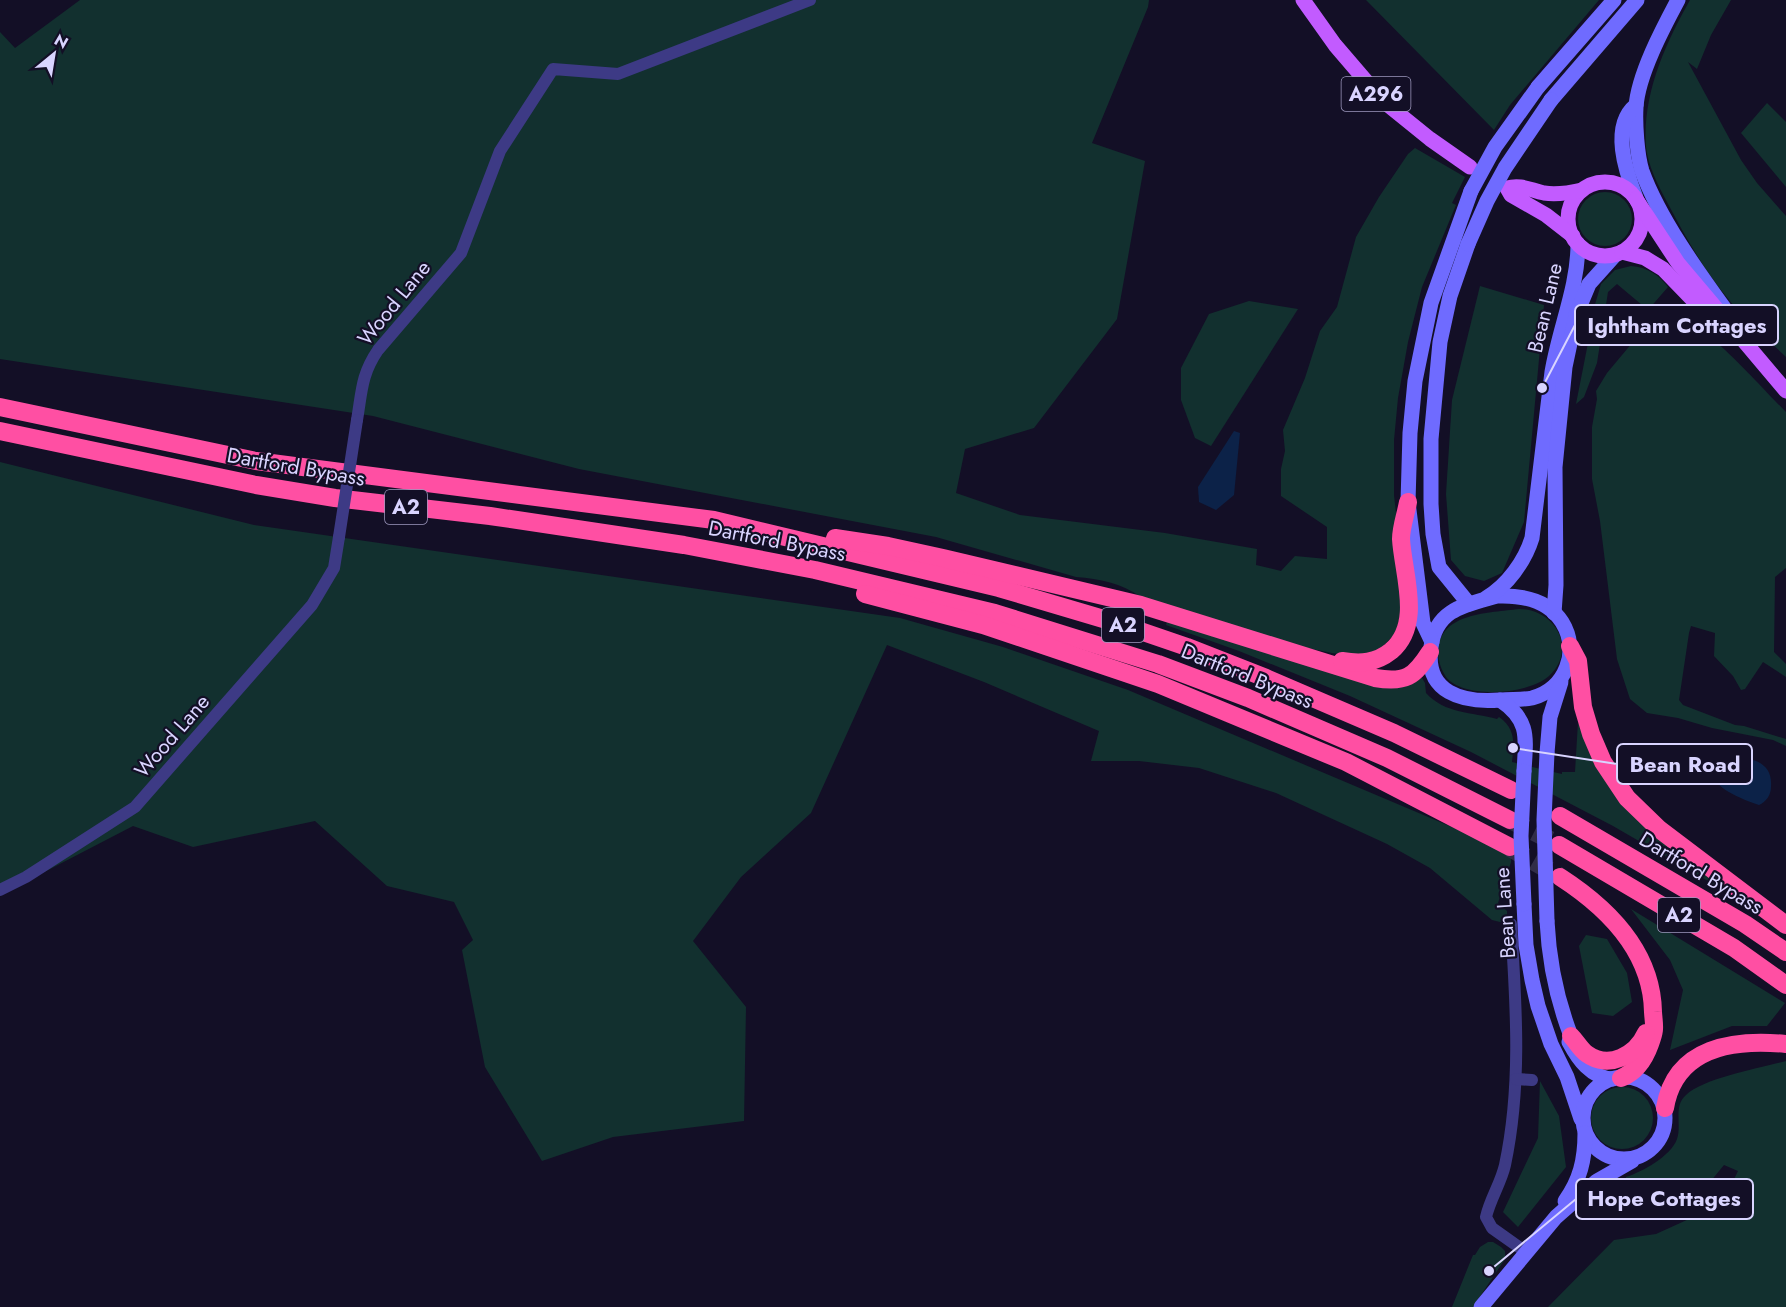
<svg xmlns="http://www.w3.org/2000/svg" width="1786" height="1307" viewBox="0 0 1786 1307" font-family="Jost,sans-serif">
  <rect width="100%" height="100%" fill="#130f26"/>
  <!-- green -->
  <g fill="#12302f">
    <path d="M 80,0 L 1149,0 L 1148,7 L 1092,143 L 1145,161 L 1117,319 L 1034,428 L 965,449 L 956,493 L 1020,515 L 1165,533 L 1257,549 L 1256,565 L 1281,571 L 1295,556 L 1327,559 L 1327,527 L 1281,496 L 1281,469 L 1285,451 L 1283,430 L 1305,378 L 1320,331 L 1337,307 L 1356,237 L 1379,197 L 1408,154 L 1415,148 L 1465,177 L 1452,203 L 1456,205 L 1422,287 L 1408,342 L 1398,398 L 1394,440 L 1394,495 L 1398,532 L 1401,613 L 1395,634 L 1378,651 L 1354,656 L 1332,653 L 1302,647 L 1141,597 C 1121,583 1100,579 1076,577 L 936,537 L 579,469 L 373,416 L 0,359 L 0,32 L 15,48 Z"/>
    <polygon points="1366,0 1599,0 1510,105 1494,130"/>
    <path d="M 1690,0 L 1731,0 L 1711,35 L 1697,69 L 1688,62 L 1741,160 L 1757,183 L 1786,216 L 1786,357 C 1765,337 1743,318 1725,295 C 1702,267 1684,234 1667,202 C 1658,185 1648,166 1646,147 C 1642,95 1665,44 1690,0 Z"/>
    <polygon points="1767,103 1786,122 1786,187 1741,133"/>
    <circle cx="1605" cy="219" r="27"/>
    <path d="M 1631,266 C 1647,267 1659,275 1668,287 L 1648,310 L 1617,284 L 1608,292 L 1597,363 L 1584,397 L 1576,404 L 1588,343 L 1591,318 L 1601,284 L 1615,270 Z"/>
    <polygon points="1480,286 1544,305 1524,522 1502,573 1484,581 1465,576 1451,560 1446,494 1452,400"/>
    <polygon points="1249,301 1298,309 1211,446 1195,438 1181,400 1181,368 1209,314"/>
    <path d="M 1668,310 C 1703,320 1759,385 1786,412 L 1786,568 L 1775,577 L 1774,652 L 1786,664 L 1786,677 L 1763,662 L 1745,689 L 1741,690 L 1733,676 L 1714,656 L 1715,633 L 1691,626 L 1689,633 L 1679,700 L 1683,705 L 1735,725 L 1744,726 L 1786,739 L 1786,746 L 1773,740 L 1712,728 L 1678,718 L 1647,713 L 1630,699 L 1617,659 L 1600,521 L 1592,479 L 1592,427 L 1597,399 L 1596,391 L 1607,373 L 1653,318 L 1661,312 Z"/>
    <polygon points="0,462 254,525 900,618 1003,647 1128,690 1466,833 1511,857 1511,862 1498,903 1507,911 1507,920 1504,923 1492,920 1430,868 1387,844 1276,793 1199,768 1139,761 1091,761 1099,731 984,682 887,645 811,813 741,877 693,941 746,1007 744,1121 613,1137 542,1161 485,1067 462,950 473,940 454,902 387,886 315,821 193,847 133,826 0,895"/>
    <path d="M 1519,609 C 1555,609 1578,649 1549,676 C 1530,694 1464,700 1446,677 C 1441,669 1438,661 1438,651 C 1440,612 1490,613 1519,609 Z"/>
    <path d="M 1167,622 L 1261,648 L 1422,678 L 1425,683 L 1426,693 C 1445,714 1472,712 1497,719 L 1499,717 C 1516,729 1514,743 1512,762 L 1562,774 L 1562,772 L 1575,772 L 1578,722 L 1591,756 L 1772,923 L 1708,881 L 1613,826 L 1471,752 L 1350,696 L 1239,651 L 1166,625 Z"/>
    <polygon points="1631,909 1785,1003 1767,1026 1732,1026 1670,1050 1683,990 1670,960"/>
    <polygon points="1586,935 1607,939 1627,973 1632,1002 1613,1016 1592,1013 1579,946"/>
    <path d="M 1786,1061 L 1786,1307 L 1548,1307 L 1614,1240 L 1656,1234 L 1722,1204 L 1738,1171 L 1724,1165 L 1701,1193 L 1633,1219 L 1623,1192 L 1626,1177 C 1642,1172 1671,1156 1677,1139 C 1682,1125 1673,1106 1686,1095 C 1704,1078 1760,1068 1786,1061 Z"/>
    <polygon points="1540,1081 1559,1116 1566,1167 1518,1227 1503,1212 1538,1138"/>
    <circle cx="1622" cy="1118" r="31"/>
    <polygon points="1488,1242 1493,1242 1501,1247 1505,1251 1505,1259 1473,1307 1452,1307 1473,1255 1475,1255 1480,1247"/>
  </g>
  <!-- water -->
  <g fill="#0c2248">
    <polygon points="1234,431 1240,433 1234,495 1216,510 1199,502 1198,487"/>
    <path d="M 1704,758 C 1727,758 1774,750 1771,787 C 1771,795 1766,802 1759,805 C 1731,795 1717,789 1701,762 Z"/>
  </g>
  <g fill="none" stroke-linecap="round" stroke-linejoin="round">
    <!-- highway-tunnel -->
    <g stroke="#312d47" stroke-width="18" stroke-dasharray="18 9" stroke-linecap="butt">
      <polyline points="1510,820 1558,844"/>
      <polyline points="1510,848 1559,876"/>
    </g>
    <!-- street -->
    <g stroke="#3d3a85" stroke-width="12">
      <path d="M 357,420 C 362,391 361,375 378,350 L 461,253 L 500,151 L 553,69 L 618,74 L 810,0"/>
      <polyline points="0,890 26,877 135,807 312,605 334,568 339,537"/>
      <path d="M 1511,924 C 1516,1004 1522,1085 1505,1165 C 1501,1183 1490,1199 1486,1217 L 1492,1228 L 1526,1252"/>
      <polyline points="1516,1079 1532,1080"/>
    </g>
    <!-- secondary -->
    <g stroke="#6f6bff" stroke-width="15">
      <path d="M 1678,0 C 1663,28 1638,75 1636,107 C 1635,124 1637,155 1642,171 C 1659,218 1698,272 1727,312"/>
      <polyline points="1538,87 1614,0"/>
      <polyline points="1551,100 1637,0"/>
      <path d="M 1636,198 C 1626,172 1610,126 1636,105"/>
      <polyline points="1468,244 1450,296 1440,342 1431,439 1431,504 1433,534 1439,567 1469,604"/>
      <path d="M 1497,596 C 1522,595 1548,600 1562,622 C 1580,651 1566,689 1532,698 C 1522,700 1511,699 1500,700 C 1463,703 1424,693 1431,647 C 1436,609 1465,605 1497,596 Z"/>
      <path d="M 1486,598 C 1507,586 1525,561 1532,538 L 1552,372 C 1559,329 1578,287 1578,244"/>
      <polyline points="1554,613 1556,585 1555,467 1565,367 1576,315 1589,284 1615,255"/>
      <polyline points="1432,642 1423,623 1408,502 1410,433 1415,381 1431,303 1471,191"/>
      <path d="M 1500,700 C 1530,720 1526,738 1524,771"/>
      <polyline points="1547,753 1550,717 1561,682"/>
      <polyline points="1524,904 1526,945 1532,980 1538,1006 1551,1044 1567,1077 1581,1119"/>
      <path d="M 1547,921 C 1549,961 1557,1000 1571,1036 L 1569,1042 C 1578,1059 1591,1078 1613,1079"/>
      <circle cx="1624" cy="1118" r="41"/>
      <path d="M 1565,1201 C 1580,1180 1585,1160 1585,1133"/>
      <polyline points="1481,1307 1556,1217 1597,1181 1632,1161"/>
    </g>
    <!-- primary -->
    <g stroke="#c25bff" stroke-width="15">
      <polyline points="1303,0 1335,45 1383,101 1430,139 1470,167"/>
      <circle cx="1605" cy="219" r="37"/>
      <polyline points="1636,199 1678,263 1786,391"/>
      <path d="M 1573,236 L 1546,215 L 1511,195 L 1507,188 C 1521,184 1530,190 1544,193 C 1557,195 1569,193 1582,190"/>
      <polyline points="1622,252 1645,258 1663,269 1721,329"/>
    </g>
    <!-- highway -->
    <g stroke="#ff4fa3" stroke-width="18">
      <polyline points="0,407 256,461 714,520 999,588 1117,623 1187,647 1266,678 1394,733 1511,790"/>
      <polyline points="0,431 256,485 335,498 490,516 684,545 815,570 995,613 1158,664 1248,698 1387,758 1510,820"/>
      <path d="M 835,538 L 888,546 L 943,558 L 1141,605 L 1375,678 C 1406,683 1414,677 1430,652"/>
      <polyline points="865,594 983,625 1158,684 1346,762 1510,847"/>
      <polyline points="1570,646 1578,661 1583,707 1591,734 1603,762 1627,798 1659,829 1786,925"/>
      <path d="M 1342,661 C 1361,664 1376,663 1391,651 C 1423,624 1403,574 1401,539 C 1401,527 1406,514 1408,502"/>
      <polyline points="1560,816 1745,924 1786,952"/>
      <polyline points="1559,845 1734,948 1786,985"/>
      <path d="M 1560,877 C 1608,908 1652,952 1653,1012 C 1654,1027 1656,1028 1650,1044 C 1645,1058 1636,1072 1621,1078"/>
      <path d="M 1571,1036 C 1577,1042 1580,1049 1587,1054 C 1609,1070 1636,1055 1646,1033"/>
      <path d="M 1665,1108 C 1675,1046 1735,1039 1786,1044"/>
    </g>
    <!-- street-bridge -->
    <polyline stroke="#3d3a85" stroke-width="12" points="339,537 357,420"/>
    <!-- secondary-bridge -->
    <g stroke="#6f6bff" stroke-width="15">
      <polyline points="1471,191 1495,147 1538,87"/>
      <polyline points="1468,244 1487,201 1505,168 1551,100"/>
      <polyline points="1524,771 1521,836 1524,904"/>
      <polyline points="1547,921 1544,820 1547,753"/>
    </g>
  </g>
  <g text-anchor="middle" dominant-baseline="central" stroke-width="4.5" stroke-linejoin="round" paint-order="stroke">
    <!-- shield labels -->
    <g fill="#130f26" stroke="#9e99be" stroke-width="1.5">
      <rect x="1341.5" y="77" width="69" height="34" rx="4.5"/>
      <rect x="385" y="490" width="42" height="34" rx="4.5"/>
      <rect x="1102" y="608" width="42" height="34" rx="4.5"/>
      <rect x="1658" y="898" width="42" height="34" rx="4.5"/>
    </g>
    <g font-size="20" font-weight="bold" fill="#d9d4ff">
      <text x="1376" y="94">A296</text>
      <text x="406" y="507">A2</text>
      <text x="1123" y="625">A2</text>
      <text x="1679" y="915">A2</text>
    </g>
    <!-- street labels -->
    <g font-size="21" fill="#d9d4ff" stroke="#130f26">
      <text transform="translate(394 303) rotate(-51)">Wood Lane</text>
      <text transform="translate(1545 308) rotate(-77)">Bean Lane</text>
      <text transform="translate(296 467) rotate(10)">Dartford Bypass</text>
      <text transform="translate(777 541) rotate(11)">Dartford Bypass</text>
      <text transform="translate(1247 676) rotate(22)">Dartford Bypass</text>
      <text transform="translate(172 736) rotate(-49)">Wood Lane</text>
      <text transform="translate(1701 873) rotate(31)">Dartford Bypass</text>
      <text transform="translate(1505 913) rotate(-94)">Bean Lane</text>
    </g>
  </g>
  <!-- callouts -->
  <path fill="none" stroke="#d9d4ff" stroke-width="2" d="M1542 388L1575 325M1513 748L1617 764M1489 1271L1576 1199"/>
  <g fill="#d9d4ff" stroke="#130f26" stroke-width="2">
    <circle cx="1542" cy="388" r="6"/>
    <circle cx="1513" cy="748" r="6"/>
    <circle cx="1489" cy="1271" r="6"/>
  </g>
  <g fill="#130f26" stroke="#d9d4ff" stroke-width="2">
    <rect x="1575" y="305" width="203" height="40" rx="6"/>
    <rect x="1617" y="744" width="135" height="40" rx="6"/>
    <rect x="1576" y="1179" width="177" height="40" rx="6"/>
  </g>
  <g font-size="22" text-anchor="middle" font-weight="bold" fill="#d9d4ff">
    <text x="1677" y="333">Ightham Cottages</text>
    <text x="1685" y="772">Bean Road</text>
    <text x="1664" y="1206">Hope Cottages</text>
  </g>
  <!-- north arrow -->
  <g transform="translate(54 54) rotate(30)" stroke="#130f26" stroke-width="4.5" paint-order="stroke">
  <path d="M0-4.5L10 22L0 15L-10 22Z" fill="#d9d4ff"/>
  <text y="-9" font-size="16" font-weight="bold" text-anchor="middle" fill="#d9d4ff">N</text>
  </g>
</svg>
